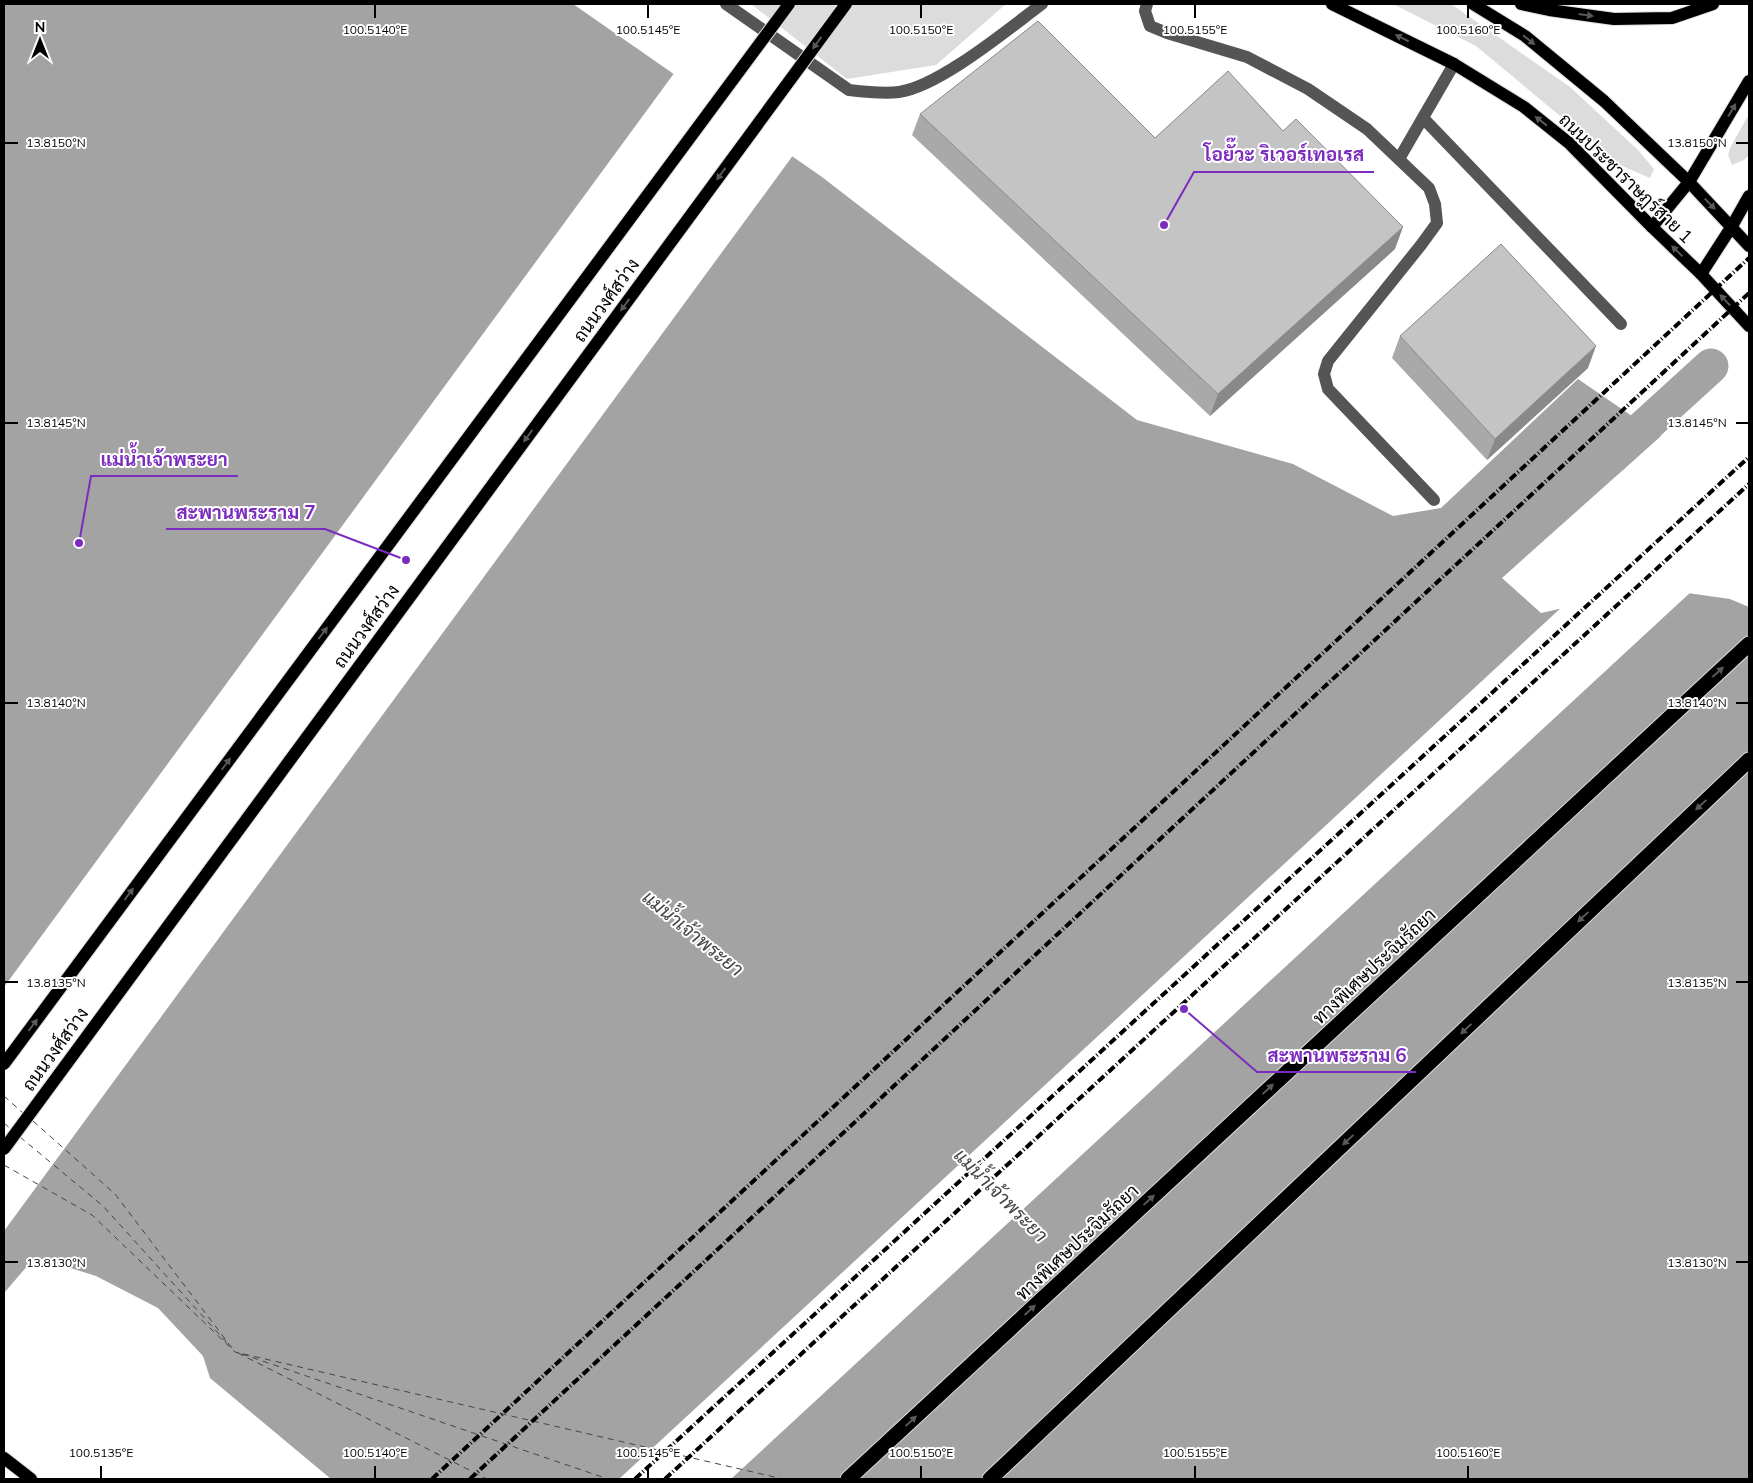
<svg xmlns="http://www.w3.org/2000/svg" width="1753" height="1483" viewBox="0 0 1753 1483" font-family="Mulish,Sarabun,sans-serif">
  <rect width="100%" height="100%" fill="#fff"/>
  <!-- green -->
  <g fill="#dcdcdc">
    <polygon points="751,4 1006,4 936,65 847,79"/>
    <polygon points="1393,4 1451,4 1570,87 1638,150 1654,169 1650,178 1618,164 1476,46"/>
    <polygon points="1749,114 1749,155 1744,160 1732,165 1728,155 1730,148"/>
  </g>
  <!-- water -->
  <polygon fill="#a3a3a3" points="4,4 573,4 822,177 1137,420 1293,464 1393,516 1441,508 1578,379 1661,436 1502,578 1541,613 1652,588 1730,599 1749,607 1749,1479 331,1479 210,1378 203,1356 158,1308 96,1276 35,1257 4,1293"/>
  <!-- pier -->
  <g fill="#fff">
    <polygon points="675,72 794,154 4,1231 4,987"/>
    <polygon points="1652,585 1692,591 731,1479 619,1479 1563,606"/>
  </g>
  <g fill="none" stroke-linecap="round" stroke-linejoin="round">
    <!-- canal -->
    <polyline stroke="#a3a3a3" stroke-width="35" points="1610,458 1711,366"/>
    <!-- ferry -->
    <g stroke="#444" stroke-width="1" stroke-dasharray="6 5" stroke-linecap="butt">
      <polyline points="4,1096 24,1114"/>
      <polyline points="33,1121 115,1194 232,1348"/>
      <polyline points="4,1123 12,1130"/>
      <polyline points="20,1137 103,1206 228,1344"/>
      <polyline points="4,1165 92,1215 235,1352 783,1479"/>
      <polyline points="238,1353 487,1479"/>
      <polyline points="242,1354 608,1479"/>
    </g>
    <defs>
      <g id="major">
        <polyline points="1332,4 1454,64 1524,107 1569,143 1652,227 1701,274 1749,326"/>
        <polyline points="1473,4 1525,36 1604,101 1689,182 1749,246"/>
        <polyline points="1521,4 1549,10 1614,19 1672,18 1713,4"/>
        <polyline points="1652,227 1689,182 1749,81"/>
        <polyline points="1701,274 1732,226 1749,196"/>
        <polyline points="4,1458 31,1479"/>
      </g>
      <g id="highway">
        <polyline points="848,1479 1749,644"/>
        <polyline points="990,1479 1749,760"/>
      </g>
    </defs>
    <!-- major casing -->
    <use href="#major" stroke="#dbdbdb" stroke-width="14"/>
    <!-- highway casing -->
    <use href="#highway" stroke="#dbdbdb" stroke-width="17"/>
    <!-- minor -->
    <g stroke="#555" stroke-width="12">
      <path d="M 726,4 L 849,90 C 866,92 883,94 899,92 C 940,86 1008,29 1042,4"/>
      <polyline points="1147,4 1145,11 1150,26 1167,33 1247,57 1308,89 1367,129 1429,188 1435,204 1437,223 1421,245 1328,361 1324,374 1328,389 1434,500"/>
      <polyline points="1423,118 1621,324"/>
      <polyline points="1399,159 1454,64"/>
    </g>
    <!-- major -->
    <use href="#major" stroke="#000" stroke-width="12"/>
    <!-- highway -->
    <use href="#highway" stroke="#000" stroke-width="15"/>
    <!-- rail -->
    <g stroke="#000" stroke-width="4" stroke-dasharray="8 2.5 1 2.5" stroke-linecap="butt">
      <polyline points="432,1479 1749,258"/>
      <polyline points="470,1479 1749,293"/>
      <polyline points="635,1479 1749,457"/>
      <polyline points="665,1479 1749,484"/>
    </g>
    <defs>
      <g id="major-bridge">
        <polyline points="4,1064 789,4"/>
        <polyline points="4,1149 846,4"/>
      </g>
    </defs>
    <!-- major-bridge casing -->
    <use href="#major-bridge" stroke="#dbdbdb" stroke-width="14" stroke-linecap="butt"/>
    <!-- major-bridge -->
    <use href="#major-bridge" stroke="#000" stroke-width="12"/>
  </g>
  <!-- wall -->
  <g fill="#a9a9a9">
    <polygon points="920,114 1155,138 1283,131 1395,249 1210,416 912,135"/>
    <polygon points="1400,336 1588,368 1487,460 1392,358"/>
  </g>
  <!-- shaded-wall -->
  <g fill="#898989">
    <polygon points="1403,227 1395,249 1210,416 1218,394"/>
    <polygon points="1596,346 1588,368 1487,460 1495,439"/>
  </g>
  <!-- building -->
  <g fill="#c4c4c4" stroke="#898989">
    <polygon points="1038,21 1155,138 1228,71 1283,131 1296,119 1403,227 1218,394 920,114"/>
    <polygon points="1501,244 1596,346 1495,439 1400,336"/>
  </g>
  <!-- one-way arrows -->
  <defs><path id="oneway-solid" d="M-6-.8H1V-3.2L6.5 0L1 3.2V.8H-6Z" transform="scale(1.25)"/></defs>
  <g fill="#595959">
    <use href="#oneway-solid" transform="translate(1586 15) rotate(8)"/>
    <use href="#oneway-solid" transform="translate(1402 38) rotate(-154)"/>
    <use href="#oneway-solid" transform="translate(1529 40) rotate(38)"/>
    <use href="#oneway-solid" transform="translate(817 43) rotate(126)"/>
    <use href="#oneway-solid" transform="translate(1732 110) rotate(-59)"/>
    <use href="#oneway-solid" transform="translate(1541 121) rotate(-142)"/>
    <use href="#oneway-solid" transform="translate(721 174) rotate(126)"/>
    <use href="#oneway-solid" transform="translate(1710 204) rotate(46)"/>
    <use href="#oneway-solid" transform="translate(1677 251) rotate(-136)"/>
    <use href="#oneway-solid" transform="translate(1725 300) rotate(-133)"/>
    <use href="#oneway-solid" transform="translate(625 305) rotate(126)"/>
    <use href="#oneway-solid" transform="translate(528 436) rotate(126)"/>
    <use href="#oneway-solid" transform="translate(323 633) rotate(-53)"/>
    <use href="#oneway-solid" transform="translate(1718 672) rotate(-42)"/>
    <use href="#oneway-solid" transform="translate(226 764) rotate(-53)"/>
    <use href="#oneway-solid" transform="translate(1701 805) rotate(137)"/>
    <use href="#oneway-solid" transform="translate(129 894) rotate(-53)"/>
    <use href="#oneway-solid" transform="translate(1583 917) rotate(137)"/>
    <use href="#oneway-solid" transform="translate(33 1025) rotate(-53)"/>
    <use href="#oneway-solid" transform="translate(1466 1029) rotate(137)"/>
    <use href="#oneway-solid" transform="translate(1268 1089) rotate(-43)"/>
    <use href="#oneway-solid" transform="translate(1348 1140) rotate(137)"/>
    <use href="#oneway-solid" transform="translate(1149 1200) rotate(-43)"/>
    <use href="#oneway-solid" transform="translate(1030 1310) rotate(-43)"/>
    <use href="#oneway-solid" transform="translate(911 1421) rotate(-43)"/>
  </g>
  <!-- ticks -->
  <path fill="none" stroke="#000" stroke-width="2" d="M 375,5 L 375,18M 648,5 L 648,18M 921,5 L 921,18M 1195,5 L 1195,18M 1468,5 L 1468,18M 5,143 L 18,143M 1736,143 L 1748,143M 5,423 L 18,423M 1736,423 L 1748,423M 5,703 L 18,703M 1736,703 L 1748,703M 5,982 L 18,982M 1736,982 L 1748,982M 5,1262 L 18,1262M 1736,1262 L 1748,1262M 101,1466 L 101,1478M 375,1466 L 375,1478M 648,1466 L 648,1478M 921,1466 L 921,1478M 1195,1466 L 1195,1478M 1468,1466 L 1468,1478"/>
  <g text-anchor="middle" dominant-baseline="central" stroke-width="4" stroke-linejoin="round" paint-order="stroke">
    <!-- street labels -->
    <g font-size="18" fill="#000" stroke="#fff">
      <text transform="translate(1626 178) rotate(44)">ถนนประชาราษฎร์สาย 1</text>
      <text transform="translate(606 300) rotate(-54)">ถนนวงศ์สว่าง</text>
      <text transform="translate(366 626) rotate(-54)">ถนนวงศ์สว่าง</text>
      <text transform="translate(1374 966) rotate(-43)">ทางพิเศษประจิมรัถยา</text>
      <text transform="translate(55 1049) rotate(-54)">ถนนวงศ์สว่าง</text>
      <text transform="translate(1077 1242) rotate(-43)">ทางพิเศษประจิมรัถยา</text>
    </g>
    <!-- water labels -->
    <g font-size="19" font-style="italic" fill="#444" stroke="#fff">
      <text transform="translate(693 933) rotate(39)">แม่น้ำเจ้าพระยา</text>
      <text transform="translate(1001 1195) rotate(45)">แม่น้ำเจ้าพระยา</text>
    </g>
  </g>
  <g font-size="12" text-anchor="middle" fill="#000" stroke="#fff" stroke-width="4" stroke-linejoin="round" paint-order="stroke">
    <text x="375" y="34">100.5140°E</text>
    <text x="648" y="34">100.5145°E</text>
    <text x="921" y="34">100.5150°E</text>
    <text x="1195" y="34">100.5155°E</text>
    <text x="1468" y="34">100.5160°E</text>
    <text x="56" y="147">13.8150°N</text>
    <text x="1697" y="147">13.8150°N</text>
    <text x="56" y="427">13.8145°N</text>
    <text x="1697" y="427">13.8145°N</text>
    <text x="56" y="707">13.8140°N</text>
    <text x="1697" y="707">13.8140°N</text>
    <text x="56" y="987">13.8135°N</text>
    <text x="1697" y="987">13.8135°N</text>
    <text x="56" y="1267">13.8130°N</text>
    <text x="1697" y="1267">13.8130°N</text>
    <text x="101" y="1457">100.5135°E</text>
    <text x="375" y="1457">100.5140°E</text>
    <text x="648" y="1457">100.5145°E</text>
    <text x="921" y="1457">100.5150°E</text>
    <text x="1195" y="1457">100.5155°E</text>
    <text x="1468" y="1457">100.5160°E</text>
  </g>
  <!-- callouts -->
  <path fill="none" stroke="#7b2cbf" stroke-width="2" d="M1164 225L1194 172H1374M79 543L91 476H238M406 560L325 529H166M1184 1009L1257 1072H1416"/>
  <g fill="#7b2cbf" stroke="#fff" stroke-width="2">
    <circle cx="1164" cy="225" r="5"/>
    <circle cx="79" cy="543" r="5"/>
    <circle cx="406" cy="560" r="5"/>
    <circle cx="1184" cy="1009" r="5"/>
  </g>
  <g font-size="19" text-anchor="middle" font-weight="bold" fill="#7b2cbf" stroke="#fff" stroke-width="4" stroke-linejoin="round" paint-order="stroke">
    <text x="1284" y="161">โอยั๊วะ ริเวอร์เทอเรส</text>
    <text x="164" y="466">แม่น้ำเจ้าพระยา</text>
    <text x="246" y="519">สะพานพระราม 7</text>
    <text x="1337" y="1062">สะพานพระราม 6</text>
  </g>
  <!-- border -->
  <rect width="1753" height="1483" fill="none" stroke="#000000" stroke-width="10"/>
  <!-- north arrow -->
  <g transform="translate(40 40)" stroke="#ffffff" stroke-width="4" paint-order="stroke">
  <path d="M0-4L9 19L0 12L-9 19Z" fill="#000000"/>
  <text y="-8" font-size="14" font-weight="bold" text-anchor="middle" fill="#000000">N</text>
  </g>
</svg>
